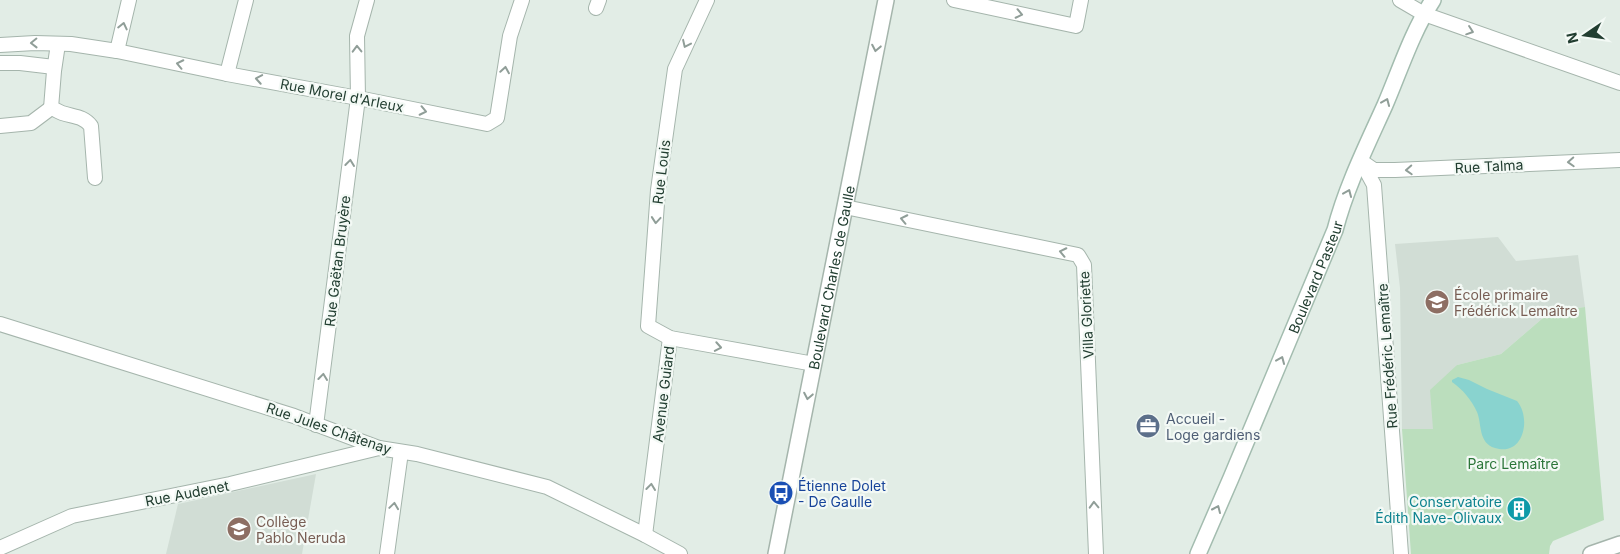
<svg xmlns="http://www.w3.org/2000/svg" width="1620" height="554" viewBox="0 0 1620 554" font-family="Inter,sans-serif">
  <rect width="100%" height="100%" fill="#e2ede6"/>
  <!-- built -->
  <g fill="#d1ddd5">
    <polygon points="1498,237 1516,261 1578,255 1585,307 1551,311 1501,354 1457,365 1433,424 1433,429 1402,429 1400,288 1395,244"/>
    <polygon points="316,474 302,554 166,554 178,504"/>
  </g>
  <!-- green -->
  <polygon fill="#bbdebd" points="1585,307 1604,520 1553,541 1550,546 1549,554 1411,554 1402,429 1433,429 1430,390 1457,365 1501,354 1551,311"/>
  <!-- water -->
  <path fill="#89d3cf" d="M 1458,377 L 1469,380 L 1487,389 L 1517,401 C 1532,419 1523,457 1495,448 C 1478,443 1482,424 1477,412 C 1471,399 1463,390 1452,382 L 1452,380 Z"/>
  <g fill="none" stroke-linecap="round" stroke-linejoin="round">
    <defs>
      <g id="minor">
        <polyline points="707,0 675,69 658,190 648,326 670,338 814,364"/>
        <polyline points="954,0 1076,26 1081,0"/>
        <polyline points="1400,0 1424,14 1620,83"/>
        <polyline points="596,8 599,0"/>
        <path d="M 58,44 L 54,71 L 51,108 C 55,109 59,112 62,113 C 74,117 83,116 91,126 L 95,178"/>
        <polyline points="0,45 35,43 71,44 117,51 227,74 358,98 487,124 497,118 510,36 522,0"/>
        <polyline points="117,51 129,0"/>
        <polyline points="0,63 20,63 54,67"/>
        <polyline points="227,74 246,0"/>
        <polyline points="0,126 31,123 51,108"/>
        <polyline points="1361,161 1374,185 1401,554"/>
        <polyline points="1361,161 1374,170 1395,170 1620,160"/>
        <polyline points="845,207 1078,255 1084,265 1096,554"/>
        <polyline points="0,324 294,416 379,448 417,454 547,487 645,535 680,554"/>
        <polyline points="316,425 358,98 357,36 367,0"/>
        <polyline points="645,535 670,338"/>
        <polyline points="0,548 72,516 230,484 379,448"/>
        <polyline points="387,554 401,452"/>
      </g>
      <g id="tertiary">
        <path id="s1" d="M 776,554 L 886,0"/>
        <polyline points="1591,554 1620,544"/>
      </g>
      <g id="secondary">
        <path id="s2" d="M 1198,554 L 1231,478 L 1335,230 C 1346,187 1367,145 1385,105 C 1400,70 1412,32 1433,0"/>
      </g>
    </defs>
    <!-- minor casing -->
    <use href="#minor" stroke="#a5b5ac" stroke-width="16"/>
    <!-- tertiary casing -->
    <use href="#tertiary" stroke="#a5b5ac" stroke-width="18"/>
    <!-- secondary casing -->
    <use href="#secondary" stroke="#a3bcaf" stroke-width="18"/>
    <!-- minor -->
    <use href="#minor" stroke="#fff" stroke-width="14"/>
    <!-- tertiary -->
    <use href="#tertiary" stroke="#fff" stroke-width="15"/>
    <!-- secondary -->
    <use href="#secondary" stroke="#fff" stroke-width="15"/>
  </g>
  <!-- one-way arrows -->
  <defs><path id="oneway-chevron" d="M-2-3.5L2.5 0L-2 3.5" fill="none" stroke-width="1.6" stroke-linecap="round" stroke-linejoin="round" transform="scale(1.25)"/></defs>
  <g stroke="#909e98">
    <use href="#oneway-chevron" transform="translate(1019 14) rotate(12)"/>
    <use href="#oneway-chevron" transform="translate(123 26) rotate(-77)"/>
    <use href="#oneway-chevron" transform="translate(1470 31) rotate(19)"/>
    <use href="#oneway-chevron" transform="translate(34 43) rotate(179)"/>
    <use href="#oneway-chevron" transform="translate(686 44) rotate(115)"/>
    <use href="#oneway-chevron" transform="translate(876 48) rotate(101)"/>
    <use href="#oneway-chevron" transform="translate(357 49) rotate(-91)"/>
    <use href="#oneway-chevron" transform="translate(180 64) rotate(-168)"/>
    <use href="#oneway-chevron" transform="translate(505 70) rotate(-81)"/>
    <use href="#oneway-chevron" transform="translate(259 79) rotate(-170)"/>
    <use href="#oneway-chevron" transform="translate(1386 102) rotate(-67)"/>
    <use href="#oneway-chevron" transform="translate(423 111) rotate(12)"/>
    <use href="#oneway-chevron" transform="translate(1571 162) rotate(177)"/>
    <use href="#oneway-chevron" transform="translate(350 163) rotate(-83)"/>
    <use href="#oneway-chevron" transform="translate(1409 170) rotate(177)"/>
    <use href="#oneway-chevron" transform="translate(1348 193) rotate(-67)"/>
    <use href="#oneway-chevron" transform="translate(904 219) rotate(-168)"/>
    <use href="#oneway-chevron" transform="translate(656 220) rotate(95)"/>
    <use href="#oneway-chevron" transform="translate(1063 252) rotate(-168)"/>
    <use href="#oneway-chevron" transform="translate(718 347) rotate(10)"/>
    <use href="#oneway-chevron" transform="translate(1281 360) rotate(-67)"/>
    <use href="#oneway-chevron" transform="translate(323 377) rotate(-83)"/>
    <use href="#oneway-chevron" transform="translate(808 396) rotate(101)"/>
    <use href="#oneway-chevron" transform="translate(651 487) rotate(-83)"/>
    <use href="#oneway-chevron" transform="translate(1094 505) rotate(-92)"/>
    <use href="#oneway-chevron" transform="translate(394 506) rotate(-82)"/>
    <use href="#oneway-chevron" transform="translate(1217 509) rotate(-66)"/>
  </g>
  <!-- icons -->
  <defs>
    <symbol id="school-disc" viewBox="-11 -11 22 22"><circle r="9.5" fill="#8d6e63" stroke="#f3f9f5"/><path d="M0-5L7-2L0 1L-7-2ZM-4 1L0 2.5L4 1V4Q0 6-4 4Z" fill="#fff"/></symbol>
    <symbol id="office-disc" viewBox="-11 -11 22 22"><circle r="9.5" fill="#5c6f8a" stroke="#f3f9f5"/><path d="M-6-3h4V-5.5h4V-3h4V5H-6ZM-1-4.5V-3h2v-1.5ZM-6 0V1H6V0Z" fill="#fff"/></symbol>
    <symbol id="bus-disc" viewBox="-11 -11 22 22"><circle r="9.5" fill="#1a4fb4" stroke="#f3f9f5"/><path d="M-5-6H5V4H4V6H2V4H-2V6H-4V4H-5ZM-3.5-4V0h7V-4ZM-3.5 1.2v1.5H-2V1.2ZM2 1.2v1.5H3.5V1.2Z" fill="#fff"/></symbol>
    <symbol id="building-disc" viewBox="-11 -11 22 22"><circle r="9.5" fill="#0f9aa8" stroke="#f3f9f5"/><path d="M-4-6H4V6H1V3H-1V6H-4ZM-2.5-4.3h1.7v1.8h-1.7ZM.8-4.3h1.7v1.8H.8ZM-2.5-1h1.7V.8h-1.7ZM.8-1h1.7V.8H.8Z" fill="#fff"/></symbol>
  </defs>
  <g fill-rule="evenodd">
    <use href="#school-disc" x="1423" y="288" width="28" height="28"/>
    <use href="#office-disc" x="1134" y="412" width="28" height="28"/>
    <use href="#bus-disc" x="767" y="479" width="28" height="28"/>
    <use href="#building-disc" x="1505" y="495" width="28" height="28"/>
    <use href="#school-disc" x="225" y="515" width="28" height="28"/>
  </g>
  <g text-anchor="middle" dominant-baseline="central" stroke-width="4.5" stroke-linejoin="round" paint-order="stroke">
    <!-- street labels -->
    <g font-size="14" fill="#223e31" stroke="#f3f9f5">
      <text transform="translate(342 95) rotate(11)">Rue Morel d'Arleux</text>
      <text transform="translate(1489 166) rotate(-3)">Rue Talma</text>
      <text transform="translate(661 172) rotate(-83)">Rue Louis</text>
      <text transform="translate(337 261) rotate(-83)">Rue Gaëtan Bruyère</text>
      <text stroke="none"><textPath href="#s2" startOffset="301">Boulevard Pasteur</textPath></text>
      <text stroke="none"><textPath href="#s1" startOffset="282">Boulevard Charles de Gaulle</textPath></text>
      <text transform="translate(1086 315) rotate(-93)">Villa Gloriette</text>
      <text transform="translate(1387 356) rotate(-94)">Rue Frédéric Lemaître</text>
      <text transform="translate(663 394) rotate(-83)">Avenue Guiard</text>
      <text transform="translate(329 428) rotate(19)">Rue Jules Châtenay</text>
      <text transform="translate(187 493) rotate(-11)">Rue Audenet</text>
    </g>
    <!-- education labels -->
    <g font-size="14" fill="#785e54" stroke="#f3f9f5" text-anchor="start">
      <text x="1454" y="294">École primaire<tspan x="1454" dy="16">Frédérick Lemaître</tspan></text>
      <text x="256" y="521">Collège<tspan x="256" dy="16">Pablo Neruda</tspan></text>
    </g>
    <!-- service labels -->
    <g font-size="14" fill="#4e5e75" stroke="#f3f9f5" text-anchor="start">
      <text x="1166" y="418">Accueil -<tspan x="1166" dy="16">Loge gardiens</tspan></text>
    </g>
    <!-- park labels -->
    <g font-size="14" fill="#2b7639" stroke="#f3f9f5">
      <text x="1513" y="463">Parc Lemaître</text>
    </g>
    <!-- transit labels -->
    <g font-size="14" fill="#164399" stroke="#f3f9f5" text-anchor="start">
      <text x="798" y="485">Étienne Dolet<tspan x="798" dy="16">- De Gaulle</tspan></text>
    </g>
    <!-- culture labels -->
    <g font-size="14" fill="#0d838f" stroke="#f3f9f5" text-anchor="end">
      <text x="1502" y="501">Conservatoire<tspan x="1502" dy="16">Édith Nave-Olivaux</tspan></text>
    </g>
  </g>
  <!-- north arrow -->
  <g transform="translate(1585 35) rotate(257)" stroke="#f3f9f5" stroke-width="4" paint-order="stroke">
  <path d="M0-4L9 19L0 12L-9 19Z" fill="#223e31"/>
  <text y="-8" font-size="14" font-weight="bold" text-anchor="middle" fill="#223e31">N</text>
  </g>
</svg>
